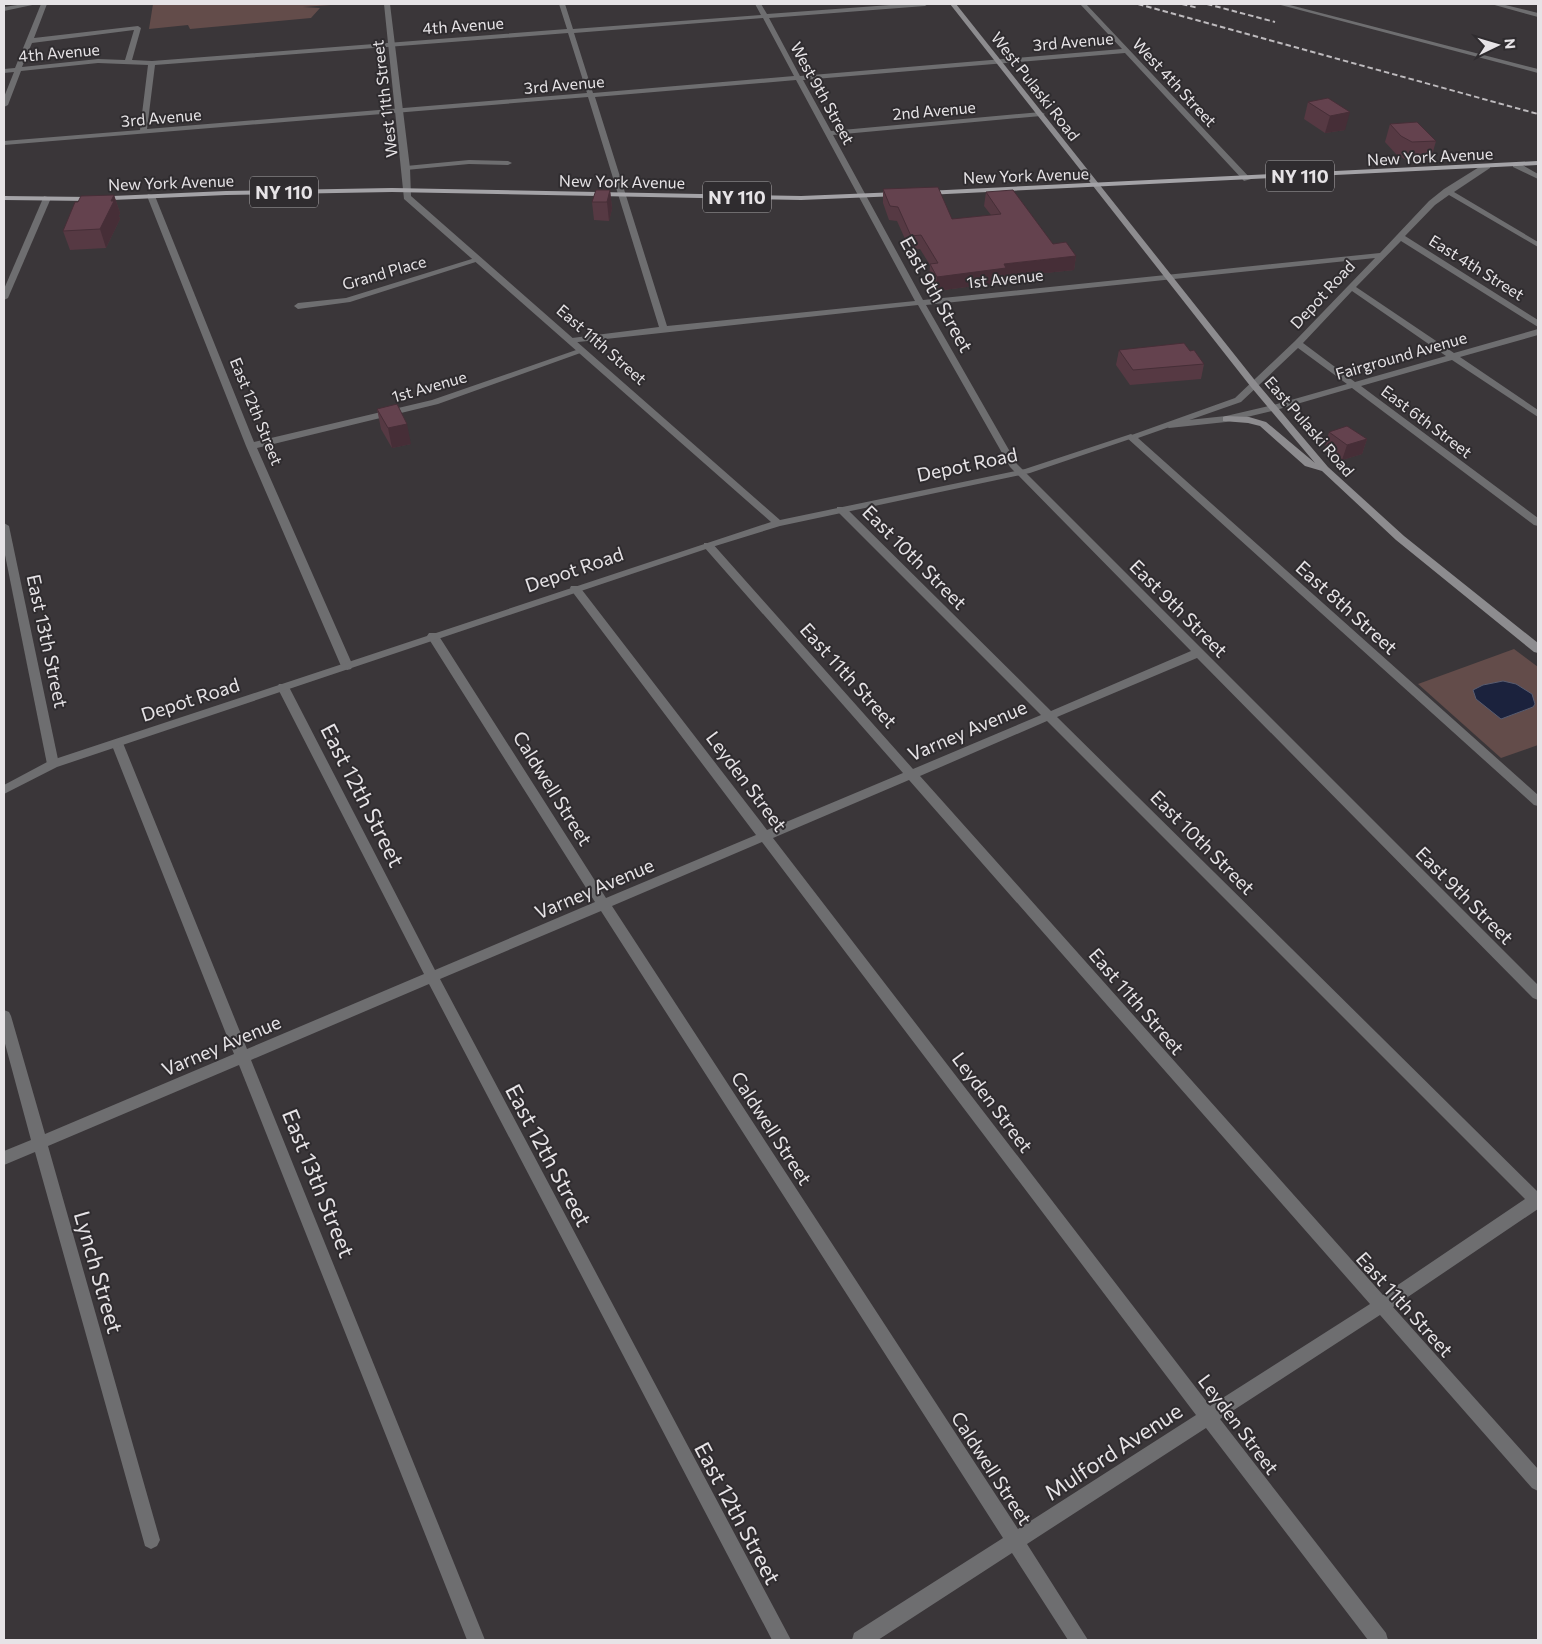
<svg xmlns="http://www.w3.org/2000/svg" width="1542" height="1644" viewBox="0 0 1542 1644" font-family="Commissioner,sans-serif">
  <rect width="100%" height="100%" fill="#3a3639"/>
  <!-- green -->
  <g fill="#634c4a">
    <polygon points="153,4 345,4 303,7 320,8 311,18 190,29 188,25 149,29"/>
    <polygon points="1514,649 1538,667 1538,745 1501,758 1418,684"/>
  </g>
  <!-- water -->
  <polygon fill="#1b223d" stroke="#585c70" points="1503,681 1516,684 1532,694 1535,704 1533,707 1501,719 1476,699 1473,690 1483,685"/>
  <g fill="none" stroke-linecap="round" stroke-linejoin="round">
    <!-- minor -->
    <g fill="#6e6e70" fill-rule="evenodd">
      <polygon points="24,4 37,4 4,11 4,7"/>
      <path d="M 41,4 L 47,4 L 34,38 L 138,26 L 141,28 L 132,60 L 152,61 L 567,29 L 559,4 L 565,4 L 573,29 L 761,15 L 755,4 L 761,4 L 767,14 L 904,4 L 928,4 L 925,6 L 769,18 L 800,76 L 1122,49 L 1080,4 L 1086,4 L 1251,179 L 1244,181 L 1125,53 L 803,80 L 831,131 L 1041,112 L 1045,114 L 1041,116 L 833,135 L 923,300 L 1380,253 L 1429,201 L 1444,189 L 1484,164 L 1490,164 L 1490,168 L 1454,192 L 1538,242 L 1538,247 L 1449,195 L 1435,205 L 1405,236 L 1538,320 L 1538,327 L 1401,241 L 1356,287 L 1454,353 L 1538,329 L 1538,335 L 1460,357 L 1538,410 L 1538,417 L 1452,360 L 1361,386 L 1538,518 L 1538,526 L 1534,525 L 1352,388 L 1276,410 L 1270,410 L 1270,406 L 1347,384 L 1298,348 L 1241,402 L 1138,438 L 1538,795 L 1538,806 L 1534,805 L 1126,437 L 1235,398 L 1295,341 L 1375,258 L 926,305 L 1017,464 L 1538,985 L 1538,1000 L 1533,998 L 1197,658 L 1057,717 L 1538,1192 L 1538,1209 L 1393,1307 L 1538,1469 L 1538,1491 L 1532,1488 L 1380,1315 L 1220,1419 L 1386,1633 L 1388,1640 L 1368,1640 L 1206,1428 L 1027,1544 L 1088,1640 L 1068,1640 L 1012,1553 L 878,1640 L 852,1640 L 854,1633 L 1003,1538 L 601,911 L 440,979 L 791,1640 L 772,1640 L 429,984 L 251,1060 L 485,1640 L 467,1640 L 239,1065 L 48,1146 L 160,1540 L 157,1546 L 151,1549 L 145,1546 L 35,1152 L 4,1165 L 4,1151 L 31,1140 L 4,1040 L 4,1010 L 9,1012 L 11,1016 L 45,1134 L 234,1054 L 111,743 L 113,740 L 121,740 L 123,743 L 247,1049 L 424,974 L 277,687 L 279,684 L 287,684 L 289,687 L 435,970 L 595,902 L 427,636 L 429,633 L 437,633 L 606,898 L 756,835 L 571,590 L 570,588 L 571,586 L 579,586 L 767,830 L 903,773 L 704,547 L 704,543 L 712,543 L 913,769 L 1041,715 L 837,511 L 837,507 L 845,507 L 1051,711 L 1191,651 L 1010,467 L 918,305 L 569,343 L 568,341 L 572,338 L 659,327 L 588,97 L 4,145 L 4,141 L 140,130 L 148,65 L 98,63 L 21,71 L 8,105 L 4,107 L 4,97 L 14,72 L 4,73 L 4,69 L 15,68 ZM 763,18 L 794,76 L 593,93 L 574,33 ZM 134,30 L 125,60 L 98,59 L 22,67 L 32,43 ZM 568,33 L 587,93 L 147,129 L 155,65 ZM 796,80 L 915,301 L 667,326 L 595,97 ZM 1352,291 L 1446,356 L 1355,382 L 1303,343 ZM 1047,721 L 1525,1199 L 1383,1295 L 920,776 ZM 909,780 L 1370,1304 L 1210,1406 L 773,838 ZM 762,842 L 1196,1415 L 1018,1529 L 612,906 Z"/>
      <polygon points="1277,4 1286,4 1538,69 1538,73"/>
      <polygon points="1491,4 1501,4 1538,13 1538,17"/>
      <polygon points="469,160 508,161 512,163 508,165 469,164 406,170 402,168 406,166"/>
      <polygon points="1513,163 1519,163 1538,174 1538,179 1513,167"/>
      <polygon points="148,194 155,196 254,442 432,400 579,349 586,351 438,404 257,448 353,666 351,669 347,670 341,666 246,446 147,196"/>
      <polygon points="44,196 51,198 8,298 4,300 4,289"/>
      <polygon points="475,258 482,260 350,302 298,309 294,306 298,303 346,298"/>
      <polygon points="4,523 9,526 59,764 53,768 47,764 4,550"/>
    </g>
    <!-- tertiary -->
    <g fill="#6e6e70" fill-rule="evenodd">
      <polygon points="384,4 390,4 410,168 411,196 780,520 1025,469 1128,435 1131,434 1136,437 1030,473 780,526 712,547 57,767 4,794 4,785 49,761 771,522 404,199"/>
      <polygon points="1273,405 1278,408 1276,410 1226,422 1169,428 1164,425 1169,422 1226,416"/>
    </g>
    <!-- secondary -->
    <polygon fill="#8d8c8f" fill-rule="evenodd" points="950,4 956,4 1257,383 1328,467 1404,536 1538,643 1538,653 1534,652 1396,540 1322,471 1305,466 1260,426 1248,423 1223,421 1223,417 1226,416 1249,417 1266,422 1315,463 1251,387"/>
    <!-- primary -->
    <g fill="#a4a3a7" fill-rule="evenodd">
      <polygon points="1538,161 1538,165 926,195 922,193 926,191"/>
      <polygon points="392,188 801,196 898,192 902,194 898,196 801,200 392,192 226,195 90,201 4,200 4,196 90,197 226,191"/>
    </g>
    <!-- rail -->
    <g stroke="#bdbabd" stroke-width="2" stroke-dasharray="5.5 3" stroke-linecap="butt">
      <polyline points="1138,4 1538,114"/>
      <polyline points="1182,4 1198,8"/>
      <polyline points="1207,4 1275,22"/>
    </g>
  </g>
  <!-- wall -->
  <g fill="#563943">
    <polygon points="1328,98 1345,130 1325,133 1304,119 1308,102"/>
    <polygon points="1390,124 1436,141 1431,159 1406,160 1396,154 1385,142"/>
    <polygon points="883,189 952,219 991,215 984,206 986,192 1053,244 1076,256 1074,270 1005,277 1005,282 936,291 929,278 930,265 920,249 910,250 897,221 889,220 883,203"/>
    <polygon points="610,190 612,209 609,221 594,220 592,202"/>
    <polygon points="114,195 120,213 119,216 120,219 106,248 70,250 63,231 78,202"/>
    <polygon points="1119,350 1190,351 1204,364 1201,379 1130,385 1116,365"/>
    <polygon points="377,409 411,444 392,448 381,429"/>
    <polygon points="1329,432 1367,439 1362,454 1342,460 1325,447"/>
  </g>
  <!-- shaded-wall -->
  <g fill="#462e37">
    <polygon points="1350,112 1345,130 1325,133 1330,116"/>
    <polygon points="610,190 612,209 609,221 607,202"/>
    <polygon points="114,195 120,213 119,216 120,219 106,248 100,229"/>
    <polygon points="1076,256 1074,270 1005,277 1005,282 936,291 937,277 1004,264"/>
    <polygon points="407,424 411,444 392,448 388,428"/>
    <polygon points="1367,439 1362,454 1342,460 1347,445"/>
  </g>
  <!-- building -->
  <g fill="#64424e" stroke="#462e37">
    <polygon points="1328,98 1350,112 1330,116 1308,102"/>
    <polygon points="1417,122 1436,141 1412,142 1401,136 1390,124"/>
    <polygon points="938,187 952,219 1001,214 986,192 1013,190 1053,244 1066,242 1076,256 1004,264 1006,268 937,277 930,264 938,263 921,235 911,236 898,207 890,206 883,189"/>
    <polygon points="596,190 610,190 607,202 592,202"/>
    <polygon points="114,195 111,201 114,201 100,229 63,231 75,202 78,202 81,196"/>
    <polygon points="1184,343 1190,351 1194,350 1204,364 1133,370 1119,350"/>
    <polygon points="397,404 407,424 388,428 377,409"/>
    <polygon points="1347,426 1367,439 1347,445 1329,432"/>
  </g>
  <g text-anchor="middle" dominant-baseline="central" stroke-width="4" stroke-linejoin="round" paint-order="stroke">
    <!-- far-street labels -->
    <g font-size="16" fill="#e6e3e6" stroke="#2f2c2f">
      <text transform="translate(463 25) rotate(-4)">4th Avenue</text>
      <text transform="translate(1073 41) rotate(-5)">3rd Avenue</text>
      <text transform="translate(59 52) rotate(-5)">4th Avenue</text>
      <text transform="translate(1175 82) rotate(47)">West 4th Street</text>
      <text transform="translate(564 84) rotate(-5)">3rd Avenue</text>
      <text transform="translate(1036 86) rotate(52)">West Pulaski Road</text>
      <text transform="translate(823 93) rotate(61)">West 9th Street</text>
      <text transform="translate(384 99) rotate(-97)">West 11th Street</text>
      <text transform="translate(934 110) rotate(-5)">2nd Avenue</text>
      <text transform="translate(161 117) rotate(-5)">3rd Avenue</text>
      <text transform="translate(1430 156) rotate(-3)">New York Avenue</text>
      <text transform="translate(1026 175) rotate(-2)">New York Avenue</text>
      <text transform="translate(622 181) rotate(1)">New York Avenue</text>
      <text transform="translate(171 182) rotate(-2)">New York Avenue</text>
      <text transform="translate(1477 267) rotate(32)">East 4th Street</text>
      <text transform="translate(384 272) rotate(-16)">Grand Place</text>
      <text transform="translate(1005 278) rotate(-6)">1st Avenue</text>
      <text transform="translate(1322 294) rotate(-47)">Depot Road</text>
      <text transform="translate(602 344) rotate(41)">East 11th Street</text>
      <text transform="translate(1401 355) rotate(-16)">Fairground Avenue</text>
      <text transform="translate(429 386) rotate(-16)">1st Avenue</text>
      <text transform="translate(257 411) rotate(68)">East 12th Street</text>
      <text transform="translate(1427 421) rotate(37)">East 6th Street</text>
      <text transform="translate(1310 426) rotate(49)">East Pulaski Road</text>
    </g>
    <!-- shield labels -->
    <g fill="#2f2c2f" stroke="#afacaf" stroke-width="1">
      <rect x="1266" y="160.5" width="68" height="31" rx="4"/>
      <rect x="250" y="176.5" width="68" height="31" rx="4"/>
      <rect x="703" y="181.5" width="68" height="31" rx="4"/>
    </g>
    <g font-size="18" font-weight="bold" fill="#e6e3e6">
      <text x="1300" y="176">NY 110</text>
      <text x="284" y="192">NY 110</text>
      <text x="737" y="197">NY 110</text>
    </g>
    <!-- street labels -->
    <g font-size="19" fill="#e6e3e6" stroke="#2f2c2f">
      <text transform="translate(937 294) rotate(61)">East 9th Street</text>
      <text transform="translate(967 464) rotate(-12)">Depot Road</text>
      <text transform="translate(915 557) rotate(45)">East 10th Street</text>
      <text transform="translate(574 569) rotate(-19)">Depot Road</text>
      <text transform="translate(1347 607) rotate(42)">East 8th Street</text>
      <text transform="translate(1179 608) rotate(45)">East 9th Street</text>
      <text transform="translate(48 641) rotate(78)">East 13th Street</text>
      <text transform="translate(849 675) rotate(48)">East 11th Street</text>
      <text transform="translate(190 699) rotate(-18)">Depot Road</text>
      <text transform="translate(967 730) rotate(-23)">Varney Avenue</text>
      <text transform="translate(747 781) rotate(53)">Leyden Street</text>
      <text transform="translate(553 788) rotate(58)">Caldwell Street</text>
      <text transform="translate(1203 842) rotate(45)">East 10th Street</text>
      <text transform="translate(594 888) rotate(-23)">Varney Avenue</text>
      <text transform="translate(1465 895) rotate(45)">East 9th Street</text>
      <text transform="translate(1137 1001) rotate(49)">East 11th Street</text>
      <text transform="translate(221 1045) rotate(-23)">Varney Avenue</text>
      <text transform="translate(993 1102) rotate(53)">Leyden Street</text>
      <text transform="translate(772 1128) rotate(57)">Caldwell Street</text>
      <text transform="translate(1405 1304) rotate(48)">East 11th Street</text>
      <text transform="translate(1239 1424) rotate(53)">Leyden Street</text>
      <text transform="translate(992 1468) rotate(57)">Caldwell Street</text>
    </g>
    <!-- near-street labels -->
    <g font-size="22" fill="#e6e3e6" stroke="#2f2c2f">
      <text transform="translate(363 795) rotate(63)">East 12th Street</text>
      <text transform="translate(549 1155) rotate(62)">East 12th Street</text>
      <text transform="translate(319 1183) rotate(68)">East 13th Street</text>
      <text transform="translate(99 1272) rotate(74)">Lynch Street</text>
      <text transform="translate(1113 1451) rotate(-33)">Mulford Avenue</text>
      <text transform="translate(738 1513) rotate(62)">East 12th Street</text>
    </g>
  </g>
  <!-- border -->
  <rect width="1542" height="1644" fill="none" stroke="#e6e3e6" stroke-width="10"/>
  <!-- north arrow -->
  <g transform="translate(1497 45) rotate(85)" stroke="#2f2c2f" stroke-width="4" paint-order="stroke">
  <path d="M0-4L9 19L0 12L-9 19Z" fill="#e6e3e6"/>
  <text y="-8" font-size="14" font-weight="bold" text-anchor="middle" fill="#e6e3e6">N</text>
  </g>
</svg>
